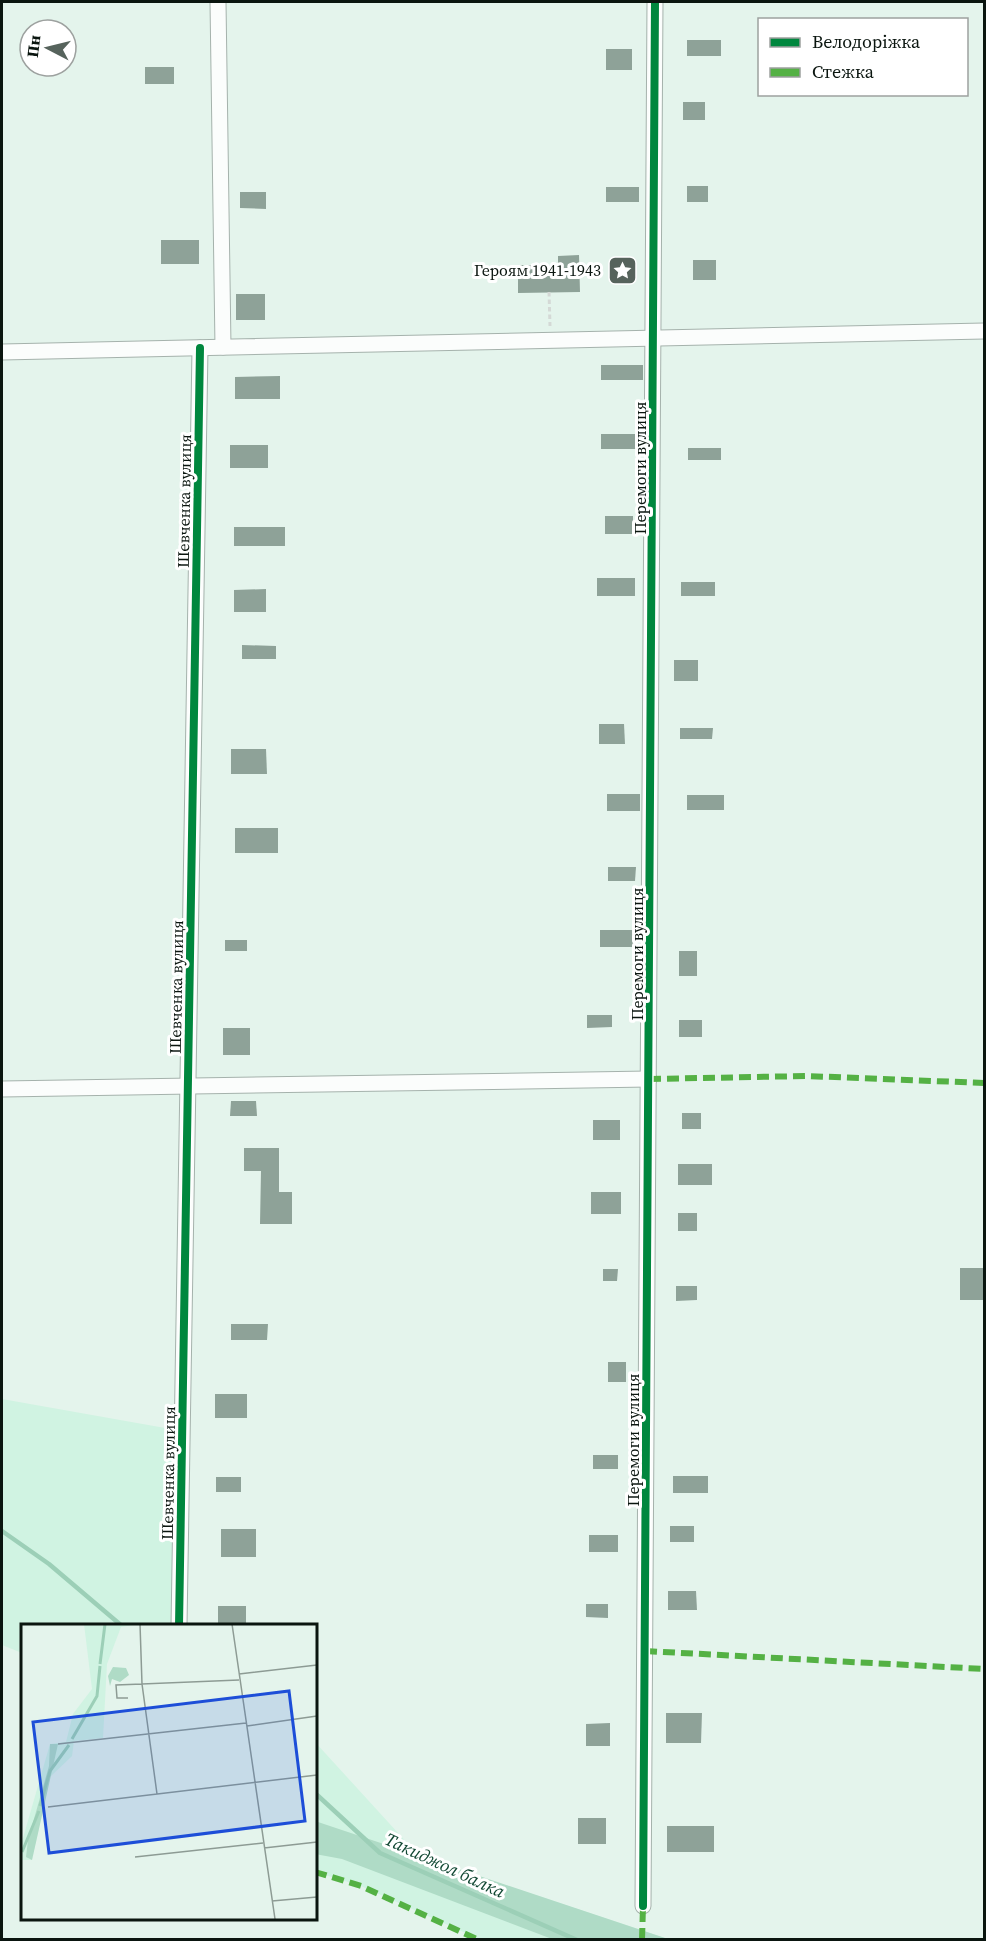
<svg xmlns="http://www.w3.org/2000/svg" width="986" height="1941" viewBox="0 0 986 1941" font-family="'Source Serif 4',serif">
  <rect width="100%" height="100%" fill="#e4f4ec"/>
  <!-- green -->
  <g fill="#d0f3e2">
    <polygon points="2,1399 182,1431 179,1626 22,1626 22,1653 2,1645"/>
    <polygon points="315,1742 420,1857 668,1939 479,1939 361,1886 315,1872"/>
  </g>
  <!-- forest -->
  <polygon fill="#afdbc6" points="315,1821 668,1939 552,1939 342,1859 315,1854"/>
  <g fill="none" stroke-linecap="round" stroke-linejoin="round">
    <!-- stream -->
    <g stroke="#9ccfb7" stroke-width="4.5">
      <polyline points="2,1531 49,1564 122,1626"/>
      <polyline points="315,1793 380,1853 577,1940"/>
    </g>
  </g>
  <!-- building -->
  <g fill="#8ea298">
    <rect x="687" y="40" width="34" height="16"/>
    <rect x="606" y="49" width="26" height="21"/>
    <rect x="145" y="67" width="29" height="17"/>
    <rect x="683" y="102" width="22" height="18"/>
    <rect x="687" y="186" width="21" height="16"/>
    <rect x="606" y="187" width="33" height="15"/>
    <polygon points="240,192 266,192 266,209 240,208"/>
    <rect x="161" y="240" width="38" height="24"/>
    <polygon points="579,255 580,292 518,293 518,265 558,265 558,256"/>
    <rect x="693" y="260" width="23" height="20"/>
    <rect x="236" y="294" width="29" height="26"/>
    <rect x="601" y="365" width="42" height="15"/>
    <polygon points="280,376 280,399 235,399 235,377"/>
    <rect x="601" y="434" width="38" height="15"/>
    <rect x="230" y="445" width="38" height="23"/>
    <rect x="688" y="448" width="33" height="12"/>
    <rect x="605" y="516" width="28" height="18"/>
    <rect x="234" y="527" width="51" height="19"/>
    <rect x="597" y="578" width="38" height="18"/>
    <rect x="681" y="582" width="34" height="14"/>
    <polygon points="266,589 266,612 234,612 234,590"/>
    <polygon points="242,645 276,646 276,659 242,659"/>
    <rect x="674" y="660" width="24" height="21"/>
    <polygon points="599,724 624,724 625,744 599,744"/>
    <polygon points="680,728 713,728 712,739 680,739"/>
    <polygon points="231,749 266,749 267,774 231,774"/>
    <rect x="607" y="794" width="33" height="17"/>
    <rect x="687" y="795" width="37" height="15"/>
    <rect x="235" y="828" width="43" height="25"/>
    <polygon points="608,867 636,867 635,881 608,881"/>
    <rect x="600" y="930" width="36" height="17"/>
    <rect x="225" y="940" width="22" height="11"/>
    <rect x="679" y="951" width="18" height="25"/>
    <polygon points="587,1015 612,1015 612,1027 587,1028"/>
    <rect x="679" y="1020" width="23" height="17"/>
    <rect x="223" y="1028" width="27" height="27"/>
    <polygon points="231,1101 256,1101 257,1116 230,1116"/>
    <rect x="682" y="1113" width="19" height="16"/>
    <rect x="593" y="1120" width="27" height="20"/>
    <polygon points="244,1148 279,1148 279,1192 292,1192 292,1224 260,1224 261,1171 244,1171"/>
    <rect x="678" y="1164" width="34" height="21"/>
    <rect x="591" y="1192" width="30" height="22"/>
    <rect x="678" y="1213" width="19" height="18"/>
    <rect x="960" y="1268" width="24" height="32"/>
    <polygon points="603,1269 618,1269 617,1281 603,1281"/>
    <polygon points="676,1286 697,1286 697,1300 676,1301"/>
    <polygon points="231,1324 268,1324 267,1340 231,1340"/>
    <rect x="608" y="1362" width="18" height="20"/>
    <rect x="215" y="1394" width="32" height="24"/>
    <rect x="593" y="1455" width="25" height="14"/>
    <rect x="673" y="1476" width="35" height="17"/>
    <rect x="216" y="1477" width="25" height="15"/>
    <rect x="670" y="1526" width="24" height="16"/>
    <rect x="221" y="1529" width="35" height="28"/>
    <rect x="589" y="1535" width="29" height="17"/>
    <polygon points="668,1591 696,1591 697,1610 668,1610"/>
    <polygon points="586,1604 608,1604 608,1618 586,1617"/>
    <rect x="218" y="1606" width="28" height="20"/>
    <polygon points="666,1713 702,1713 701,1743 666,1743"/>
    <polygon points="610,1723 610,1746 586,1746 586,1724"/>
    <rect x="578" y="1818" width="28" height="26"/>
    <rect x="667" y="1826" width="47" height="26"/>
  </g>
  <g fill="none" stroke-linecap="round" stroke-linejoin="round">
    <defs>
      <g id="minor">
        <polyline points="218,2 223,347"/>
        <polyline points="2,352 984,331"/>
        <polyline points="2,1089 649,1079"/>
        <polyline points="179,1626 200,348"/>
        <polyline points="643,1906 655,2"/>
      </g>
    </defs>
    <!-- minor casing -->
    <use href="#minor" stroke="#a5b2ac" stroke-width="17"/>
    <!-- path -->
    <polyline stroke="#d4d9d6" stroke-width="3" stroke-dasharray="4.5 3" stroke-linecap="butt" points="549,292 550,326"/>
    <!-- minor -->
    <use href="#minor" stroke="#fbfdfc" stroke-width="15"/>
    <!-- quiet -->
    <g stroke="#54b144" stroke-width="6" stroke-dasharray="12 6" stroke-linecap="butt">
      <polyline points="649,1079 807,1076 984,1083"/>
      <polyline points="645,1651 984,1669"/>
      <polyline points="315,1872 361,1886 479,1940"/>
      <polyline points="642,1940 643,1906"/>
    </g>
    <defs>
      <g id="cycleway">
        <polyline points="179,1626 200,348"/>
        <polyline points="643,1906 655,2"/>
      </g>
    </defs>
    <!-- cycleway casing -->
    <use href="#cycleway" stroke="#fff" stroke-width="11"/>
    <!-- cycleway -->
    <use href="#cycleway" stroke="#00873e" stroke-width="8"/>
  </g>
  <!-- icons -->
  <defs>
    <symbol id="sight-square" viewBox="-11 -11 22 22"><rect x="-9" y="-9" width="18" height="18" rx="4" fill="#56635c" stroke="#fff"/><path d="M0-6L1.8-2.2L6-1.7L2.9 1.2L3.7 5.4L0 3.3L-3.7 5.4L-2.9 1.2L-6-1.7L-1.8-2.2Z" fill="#fff"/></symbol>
  </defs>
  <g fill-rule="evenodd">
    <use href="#sight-square" x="606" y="254" width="33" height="33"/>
  </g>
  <g text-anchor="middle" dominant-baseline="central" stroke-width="6" stroke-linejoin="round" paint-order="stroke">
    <!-- poi labels -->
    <g font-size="16" fill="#0a150f" stroke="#fff" text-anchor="end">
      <text x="601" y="270">Героям 1941-1943</text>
    </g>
    <!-- street labels -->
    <g font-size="16" fill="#0a150f" stroke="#fff">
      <text transform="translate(640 468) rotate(-90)">Перемоги вулиця</text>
      <text transform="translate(184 501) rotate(-89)">Шевченка вулиця</text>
      <text transform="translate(637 954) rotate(-90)">Перемоги вулиця</text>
      <text transform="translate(176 987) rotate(-89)">Шевченка вулиця</text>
      <text transform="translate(633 1440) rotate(-90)">Перемоги вулиця</text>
      <text transform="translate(168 1473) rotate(-89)">Шевченка вулиця</text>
    </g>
    <!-- water labels -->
    <g font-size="18" font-style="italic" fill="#104732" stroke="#fff">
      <text transform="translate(445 1865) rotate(25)">Такиджол балка</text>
    </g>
  </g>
  <!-- overview -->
  <g transform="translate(21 1624)">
    <rect width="296" height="296" fill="#e4f4ec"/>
    <path d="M 63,0 L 119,0 L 100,3 L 86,40 L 82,114 L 53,117 L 51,132 L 29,153 L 11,236 L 0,236 L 0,221 L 29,120 L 45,118 L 52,90 L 71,65 Z" fill="#d0f3e2"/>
    <path d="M 92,43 L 105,44 L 108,51 L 99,58 L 91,55 L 89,62 L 87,52 ZM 29,120 L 37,120 L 11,236 L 5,233 L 7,216 L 28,142 Z" fill="#afdbc6"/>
    <path fill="none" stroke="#9ccfb7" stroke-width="3" d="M 79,40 L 84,0M 51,115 L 76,72 L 79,42M 19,182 L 29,147 L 48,121M 1,228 L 18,187"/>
    <path fill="none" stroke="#8d9b94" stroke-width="1.5" d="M 119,0 L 121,60 L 218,56M 211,0 L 254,295M 218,50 L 296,41M 107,74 L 96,74 L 95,61 L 121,60 L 136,170M 226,102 L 296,92M 37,120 L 225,99M 27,183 L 296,151M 243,224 L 296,218M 114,233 L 242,219M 251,277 L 296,273"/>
    <path fill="#1d4ed8" fill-opacity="0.15" stroke="#1d4ed8" stroke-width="3" d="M 268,67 L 284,197 L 28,229 L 12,98 Z"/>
    <rect width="296" height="296" fill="none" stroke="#0a150f" stroke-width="3"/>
  </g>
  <!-- border -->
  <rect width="986" height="1941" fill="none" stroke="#0a150f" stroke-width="6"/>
  <!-- legend -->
  <rect x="758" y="18" width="210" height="78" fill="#ffffff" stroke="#9da19f" stroke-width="1.5"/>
  <rect x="770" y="38" width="30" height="9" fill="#00873e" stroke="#9da19f" stroke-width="1.5"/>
  <text x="812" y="48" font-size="18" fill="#0a150f">Велодоріжка</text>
  <rect x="770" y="68" width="30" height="9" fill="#54b144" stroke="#9da19f" stroke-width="1.5"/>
  <text x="812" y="78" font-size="18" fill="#0a150f">Стежка</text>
  <!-- north arrow -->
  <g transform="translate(48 48) rotate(277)"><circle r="28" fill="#ffffff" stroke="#9da19f" stroke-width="1.5"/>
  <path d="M0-4.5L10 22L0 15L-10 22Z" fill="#56635c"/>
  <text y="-9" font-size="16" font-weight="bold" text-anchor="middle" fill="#0a150f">Пн</text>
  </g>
</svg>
